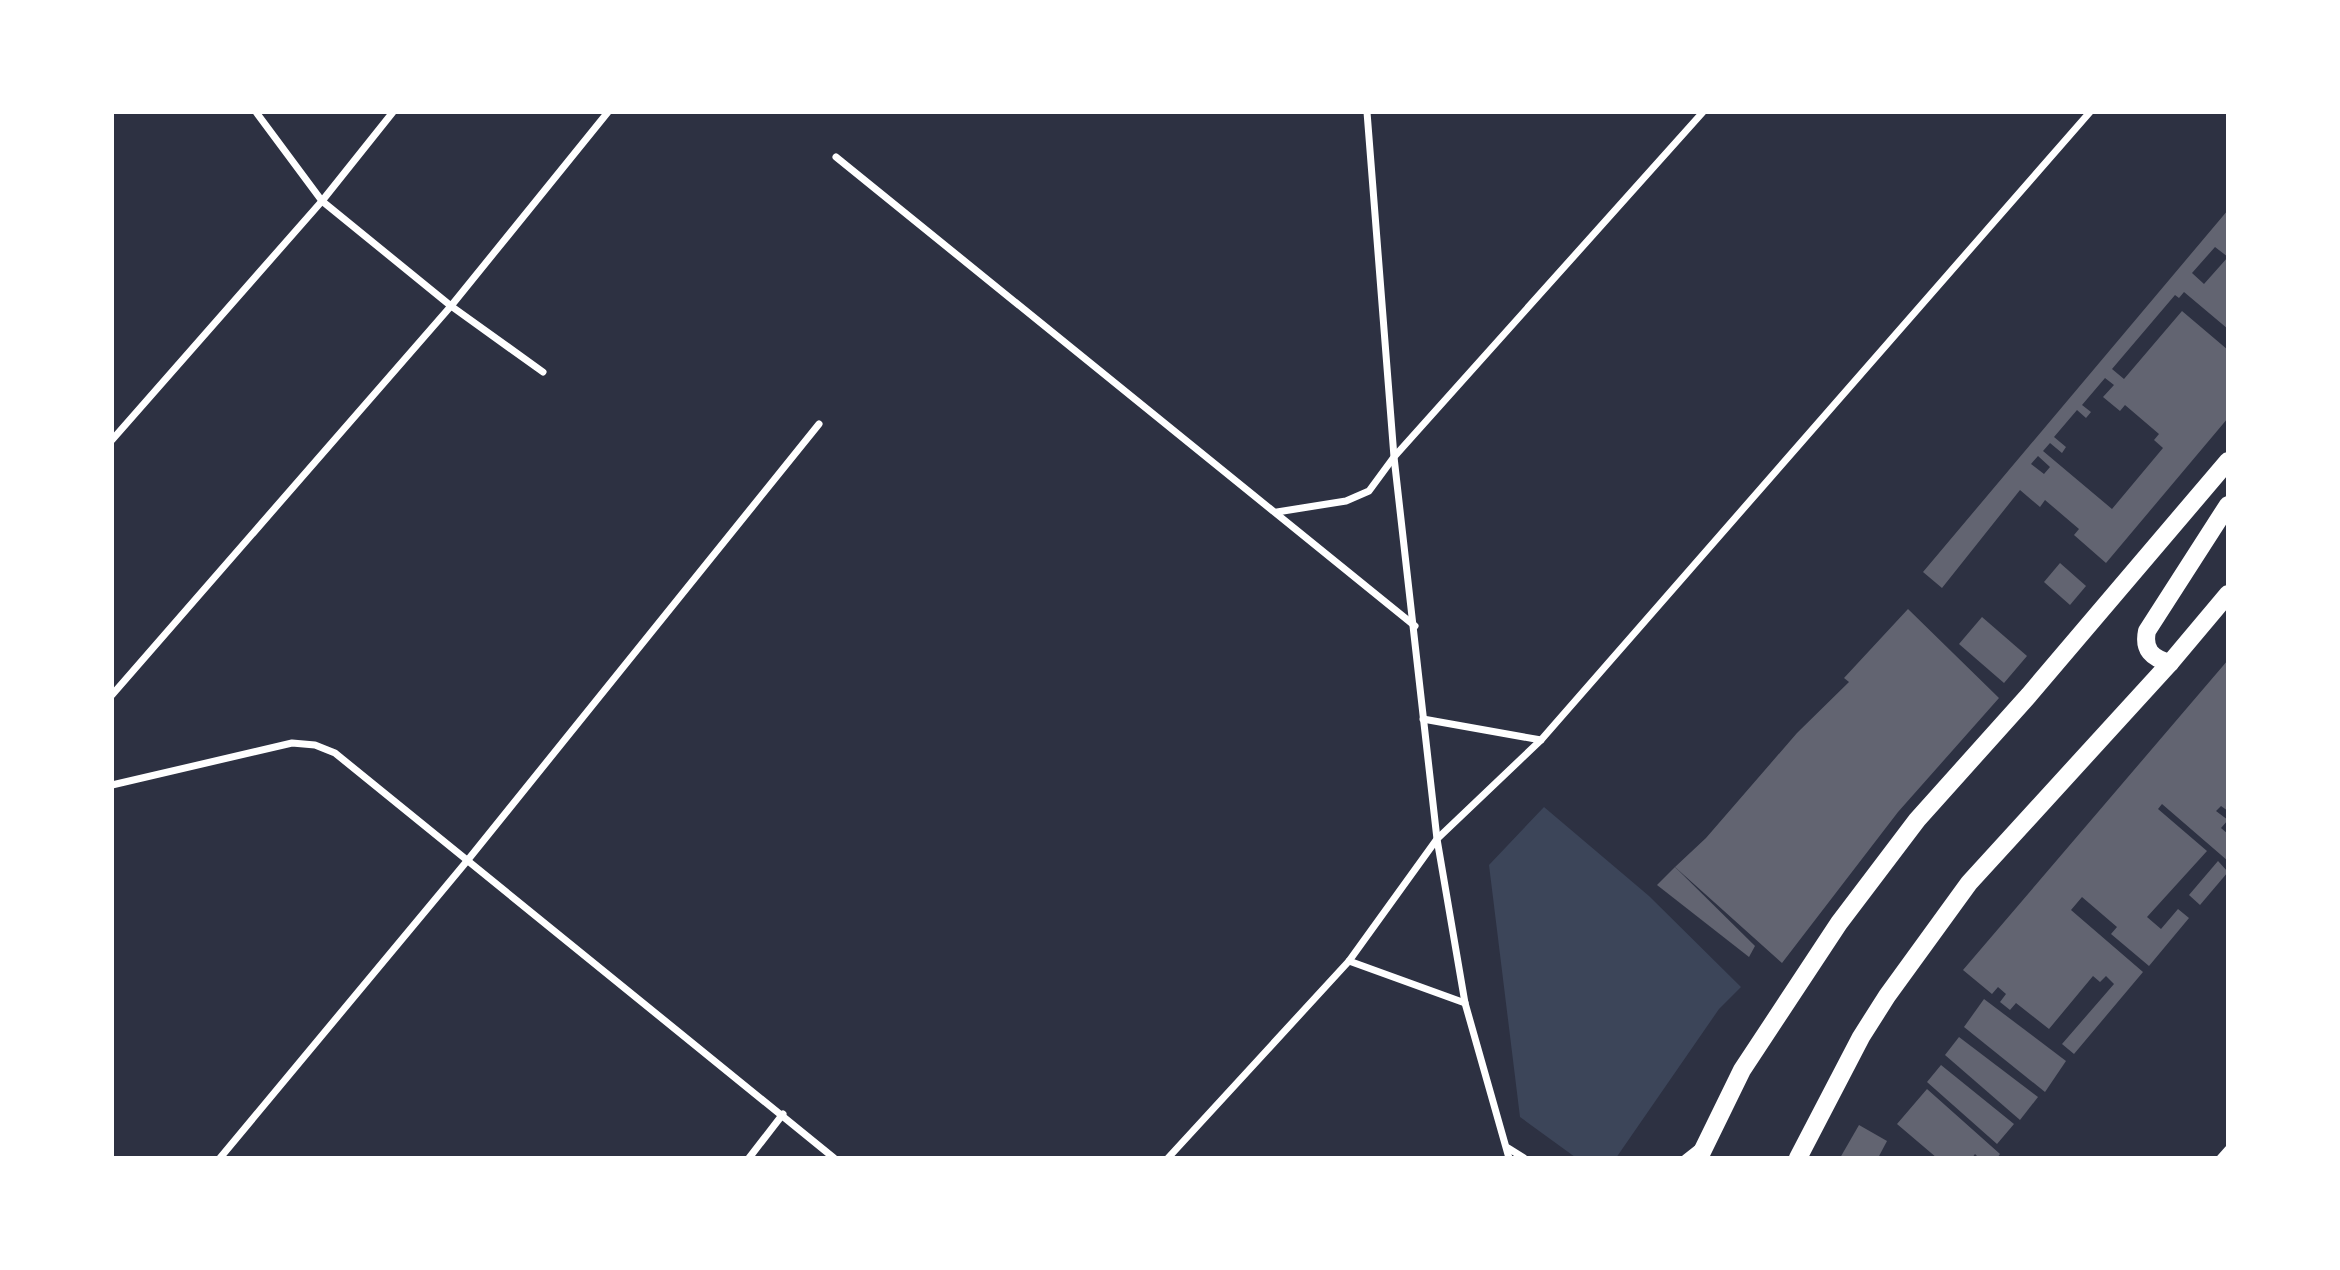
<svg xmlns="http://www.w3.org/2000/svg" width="2340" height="1270" viewBox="0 0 2340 1270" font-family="'Noto Sans',sans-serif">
  <rect width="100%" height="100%" fill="#2d3142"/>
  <!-- green -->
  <polygon fill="#3c4559" points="1544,807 1649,896 1741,987 1719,1009 1616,1158 1575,1157 1520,1117 1489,865"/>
  <!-- building -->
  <g fill="#626471" fill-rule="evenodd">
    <path d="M 2228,210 L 2228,329 L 2184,292 L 2179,298 L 2175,295 L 2112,369 L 2124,379 L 2182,311 L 2228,350 L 2228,418 L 2106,563 L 2074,535 L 2079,529 L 2045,500 L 2040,507 L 2020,490 L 1942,588 L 1923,572 ZM 2215,247 L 2228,257 L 2204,284 L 2192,273 ZM 2105,378 L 2114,385 L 2103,397 L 2120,411 L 2125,405 L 2159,434 L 2154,440 L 2163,448 L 2112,509 L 2043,451 L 2050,443 L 2062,453 L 2066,447 L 2054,437 L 2077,410 L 2086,418 L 2091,412 L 2082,405 ZM 2038,456 L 2050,467 L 2044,474 L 2031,464 Z"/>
    <polygon points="2060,563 2086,586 2070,605 2044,582"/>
    <polygon points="1908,609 1999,698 1898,812 1782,963 1675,867 1706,838 1797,733 1849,682 1844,678"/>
    <polygon points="1982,617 2027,656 2004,683 1959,644"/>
    <polygon points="2228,660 2228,811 2221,806 2216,811 2228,820 2221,828 2228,834 2228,861 2162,804 2158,809 2207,851 2147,917 2161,929 2178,909 2189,918 2149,966 2111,934 2117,927 2082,897 2071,910 2143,972 2074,1054 2062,1044 2114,984 2106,976 2100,982 2093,976 2049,1029 2016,1003 2010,1010 2000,1002 2006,994 1998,987 1992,994 1963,970"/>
    <polygon points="2218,861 2228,872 2200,905 2189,895"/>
    <polygon points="1675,867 1755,946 1749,957 1657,885"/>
    <polygon points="1984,999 2066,1061 2045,1092 1964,1027"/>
    <polygon points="1959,1037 2038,1097 2020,1120 1945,1055"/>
    <polygon points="1941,1065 2014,1124 1997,1144 1927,1082"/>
    <polygon points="1927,1089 2000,1154 1997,1158 1979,1158 1975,1154 1972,1158 1937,1158 1897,1124"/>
    <polygon points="1859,1125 1887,1141 1878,1158 1840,1158"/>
  </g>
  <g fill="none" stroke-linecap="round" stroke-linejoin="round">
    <!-- minor -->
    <g stroke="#fff" stroke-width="7">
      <polyline points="256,112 322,201 451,306 543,372"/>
      <polyline points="1367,112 1394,457 1437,839 1465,1003 1509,1158"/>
      <polyline points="836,157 1415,626"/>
      <polyline points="112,440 322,201 393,112"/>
      <polyline points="1277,512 1346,501 1369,491 1394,457 1703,112"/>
      <polyline points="112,695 451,306 608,112"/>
      <polyline points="1423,719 1541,740"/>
      <polyline points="112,785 292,743 315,745 335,753 834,1158"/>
      <polyline points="1349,961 1465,1003"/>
      <polyline points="1508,1148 1524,1158"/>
      <polyline points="220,1158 467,861 819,424"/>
      <polyline points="749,1158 783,1114"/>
      <polyline points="1168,1158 1349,961 1437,839 1541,740 2090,112"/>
      <polyline points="1685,1158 1699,1147"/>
      <polyline points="2220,1158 2228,1149"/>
    </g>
    <!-- primary -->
    <g stroke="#fff" stroke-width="18">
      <path d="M 2170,663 C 2152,658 2143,650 2147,631 L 2228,505"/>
      <polyline points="1699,1158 1742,1070 1839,923 1917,820 2029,695 2228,461"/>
      <polyline points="1798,1158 1861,1037 1887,996 1969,883 2170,663 2228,594"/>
    </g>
  </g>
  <!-- border -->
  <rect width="2340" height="1270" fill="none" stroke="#ffffff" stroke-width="228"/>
</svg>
